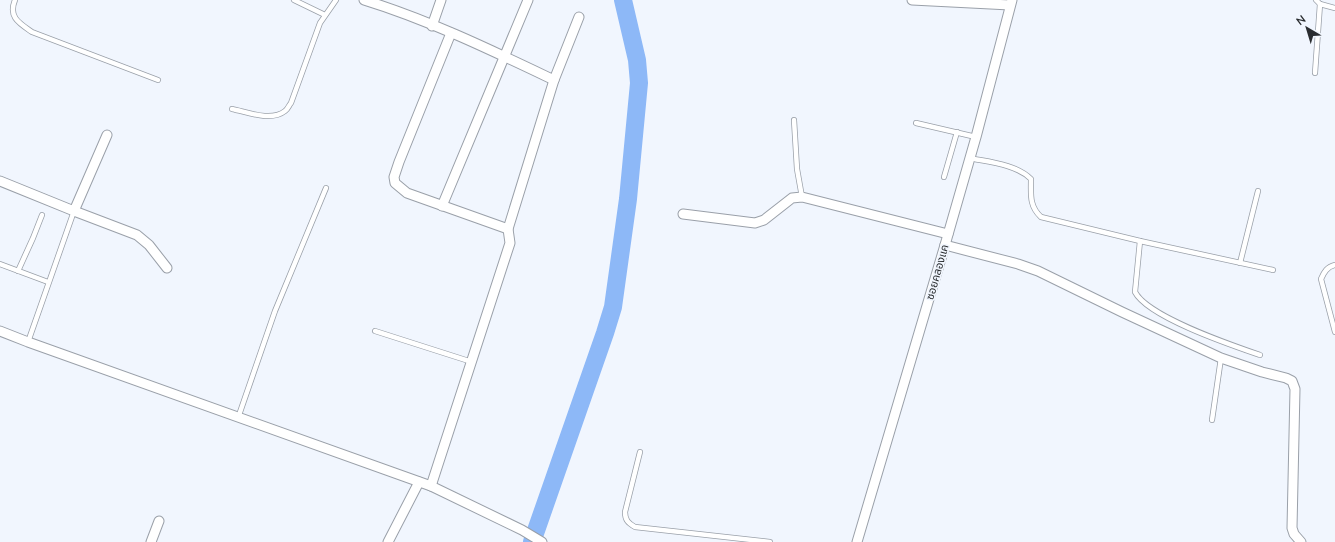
<svg xmlns="http://www.w3.org/2000/svg" width="1335" height="542" viewBox="0 0 1335 542" font-family="Mulish,'Noto Sans Thai',sans-serif">
  <rect width="100%" height="100%" fill="#f1f6fe"/>
  <g fill="none" stroke-linecap="round" stroke-linejoin="round">
    <!-- river -->
    <polyline stroke="#8db8f7" stroke-width="18" points="532,542 605,333 613,307 628,199 639,83 637,60 623,0"/>
    <defs>
      <g id="service">
        <path d="M 15,0 C 8,17 19,23 32,32 L 158,80"/>
        <polyline points="294,0 325,15"/>
        <polyline points="1316,0 1320,4 1335,8"/>
        <polyline points="1315,73 1320,4"/>
        <path d="M 232,109 C 247,112 271,122 285,111 C 288,109 289,105 291,103 L 320,23 L 336,0"/>
        <polyline points="794,120 797,169 802,197"/>
        <polyline points="916,123 976,137"/>
        <path d="M 969,158 C 989,162 1016,164 1031,179 C 1031,194 1029,206 1041,217 L 1140,241 L 1273,270"/>
        <polyline points="944,177 957,132"/>
        <path d="M 1140,241 L 1135,292 C 1148,317 1231,345 1260,355"/>
        <polyline points="1240,263 1258,191"/>
        <polyline points="0,264 48,282"/>
        <path d="M 1335,265 C 1327,267 1324,272 1321,279 L 1335,332"/>
        <polyline points="18,271 33,238 42,215"/>
        <polyline points="375,331 472,362"/>
        <polyline points="28,342 74,211"/>
        <polyline points="238,418 275,311 326,188"/>
        <polyline points="1212,420 1221,358"/>
        <path d="M 640,452 L 625,512 C 625,520 628,523 635,527 L 770,542"/>
      </g>
      <g id="minor">
        <path d="M 364,0 C 429,20 493,51 554,80"/>
        <polyline points="912,0 1010,5"/>
        <polyline points="432,26 441,0"/>
        <polyline points="451,33 399,162 394,177 395,183 407,193 508,229"/>
        <polyline points="0,181 74,211 107,135"/>
        <polyline points="442,206 528,0"/>
        <polyline points="74,211 137,235 149,245 167,268"/>
        <polyline points="683,214 755,223 764,220 792,198 802,197 948,234"/>
        <polyline points="945,245 1018,264 1038,271 1122,312 1221,358 1262,372 1286,378 1292,381 1295,389 1292,528 1294,534 1301,542"/>
        <polyline points="0,331 28,342 431,486 522,530 542,542"/>
        <polyline points="431,486 510,243 508,229 554,80 579,17"/>
        <polyline points="151,542 159,521"/>
        <polyline points="388,542 419,482"/>
        <polyline points="857,542 945,245 976,137 1012,0"/>
      </g>
    </defs>
    <!-- service casing -->
    <use href="#service" stroke="#9aa0a9" stroke-width="6"/>
    <!-- minor casing -->
    <use href="#minor" stroke="#9aa0a9" stroke-width="11"/>
    <!-- service -->
    <use href="#service" stroke="#fff" stroke-width="4.5"/>
    <!-- minor -->
    <use href="#minor" stroke="#fff" stroke-width="9"/>
  </g>
  <g text-anchor="middle" dominant-baseline="central" stroke-width="3.5" stroke-linejoin="round" paint-order="stroke">
    <!-- street labels -->
    <g font-size="11" fill="#2a2d30" stroke="#f1f6fe">
      <text transform="translate(937 272) rotate(-74)">ซอยคลองแค</text>
    </g>
  </g>
  <!-- north arrow -->
  <g transform="translate(1307 28) rotate(322)" stroke="#f1f6fe" stroke-width="3" paint-order="stroke">
  <path d="M0-3L7 15L0 10L-7 15Z" fill="#2a2d30"/>
  <text y="-6" font-size="11" font-weight="bold" text-anchor="middle" fill="#2a2d30">N</text>
  </g>
</svg>
